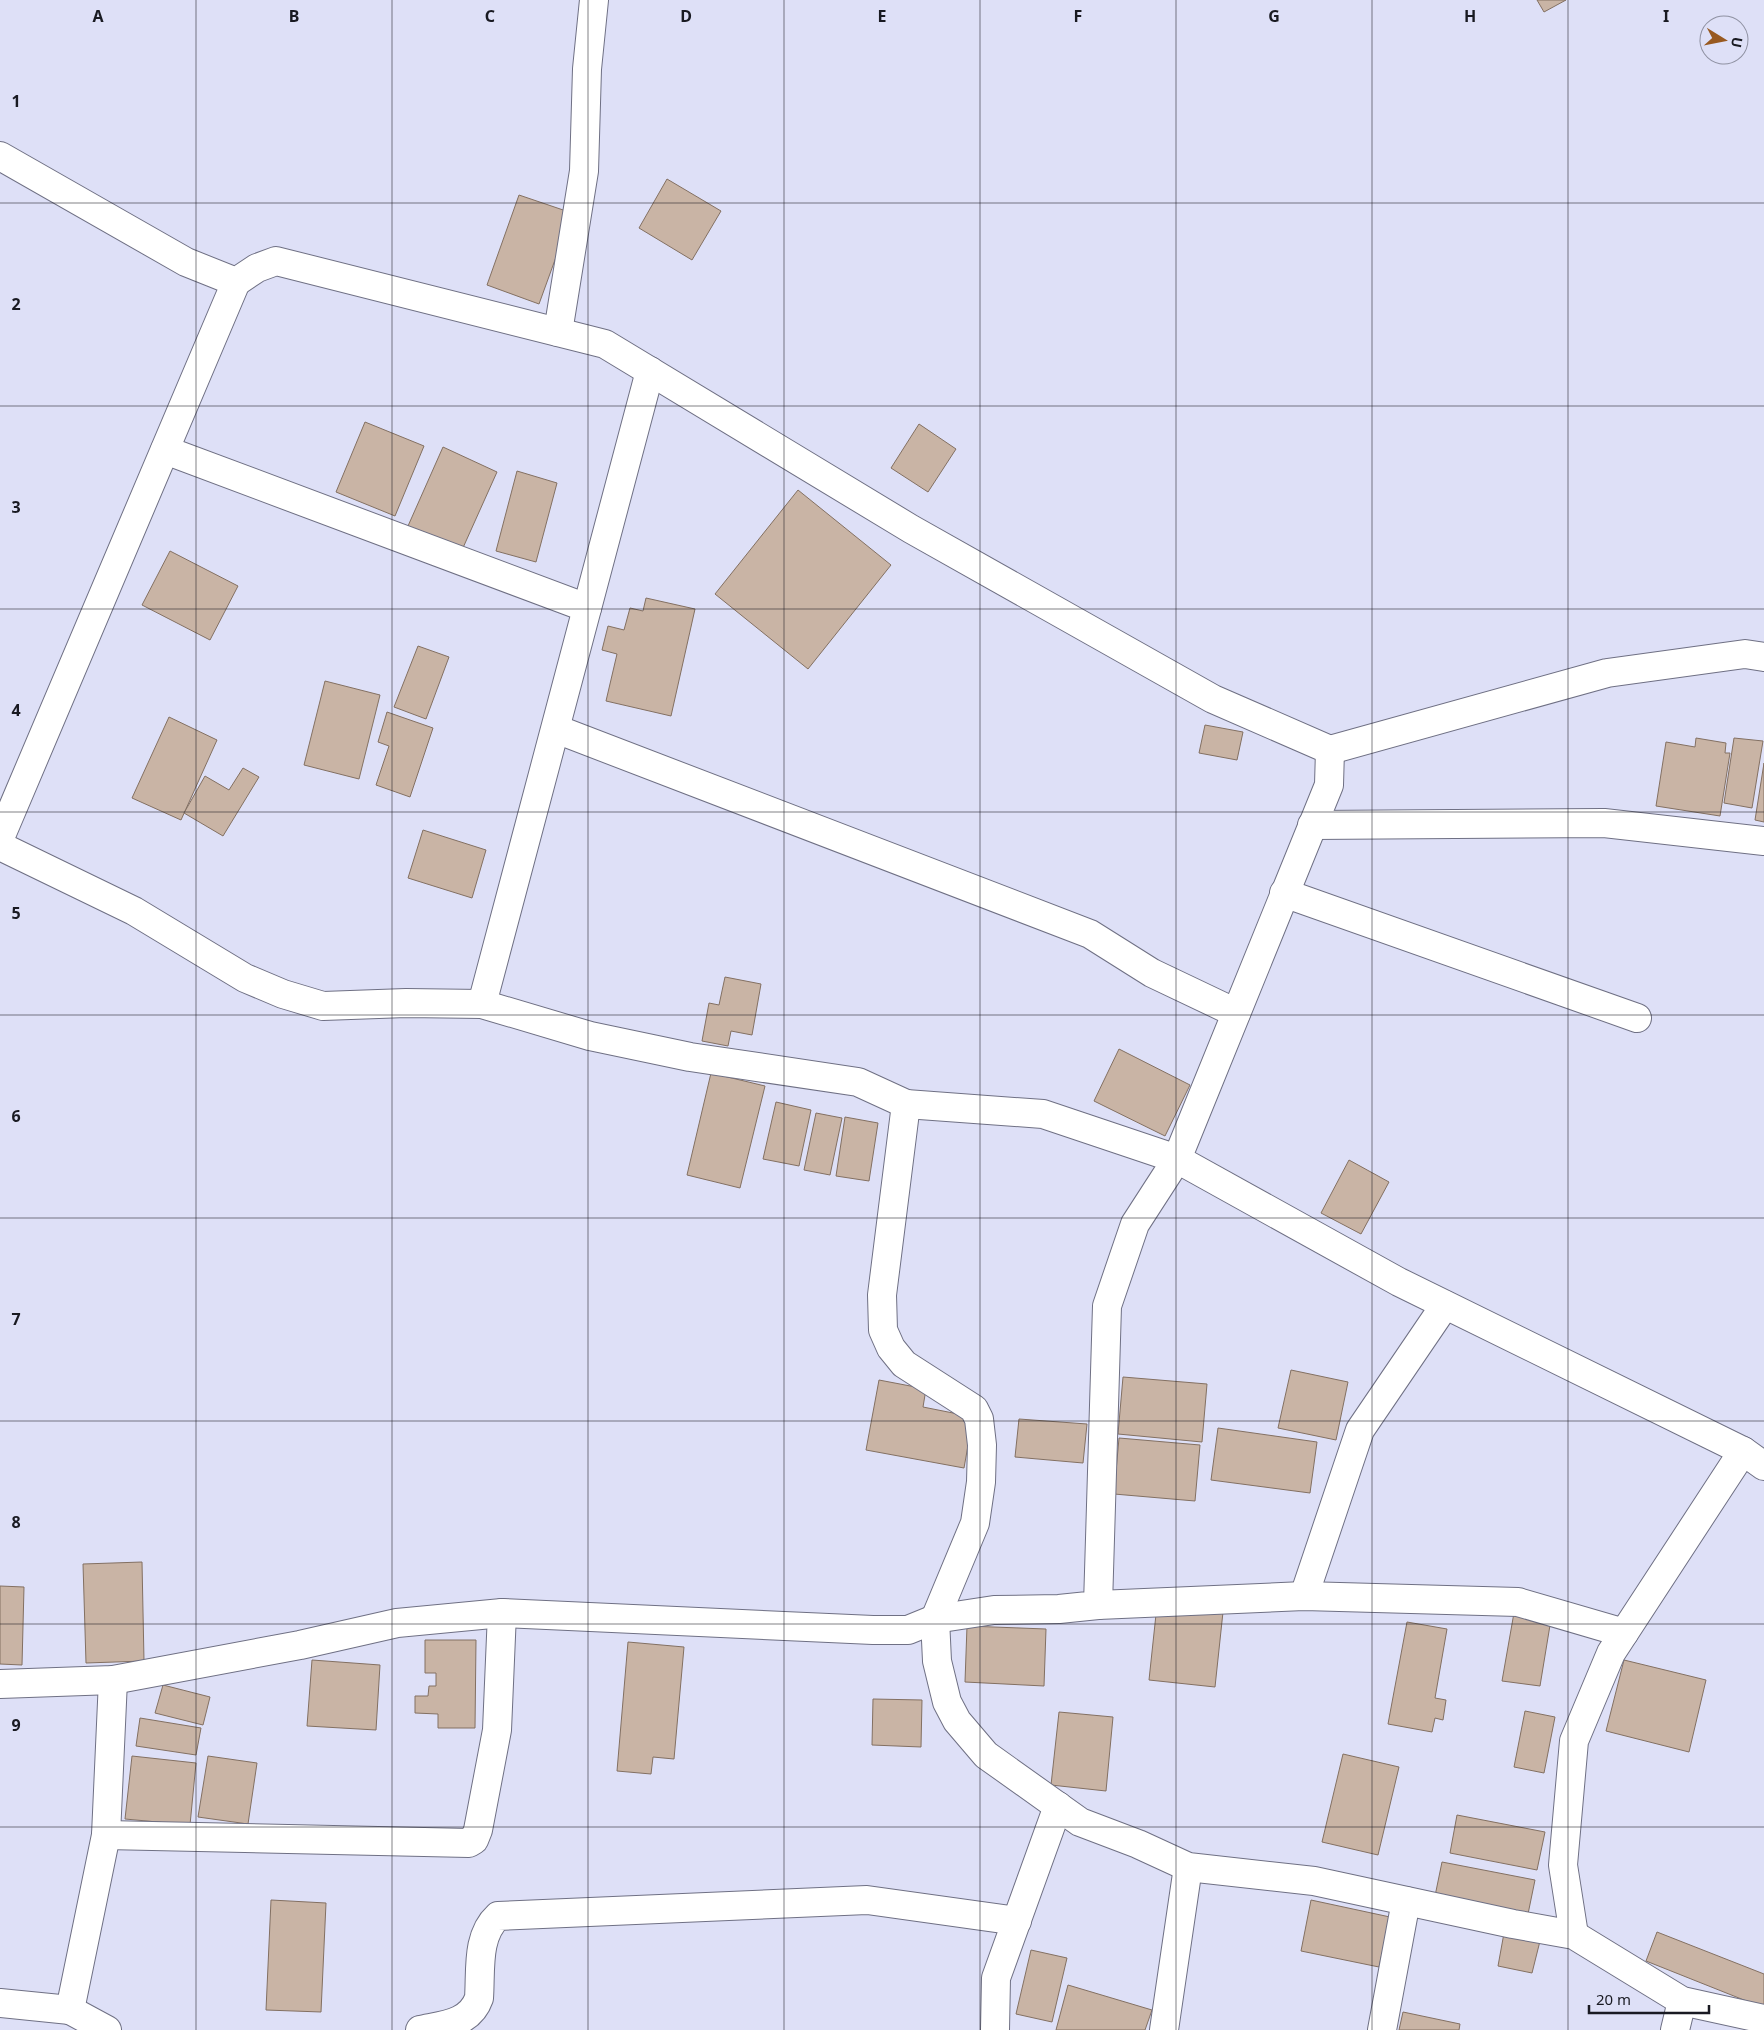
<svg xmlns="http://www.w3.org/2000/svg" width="1764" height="2030" viewBox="0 0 1764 2030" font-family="'Noto Sans',sans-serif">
  <rect width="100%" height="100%" fill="#dee0f7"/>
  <!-- building -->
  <g fill="#c9b4a5" stroke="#837062">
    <polygon points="1537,0 1566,0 1544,12"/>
    <polygon points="667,179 721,211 692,260 639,228"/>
    <polygon points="519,195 572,213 539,304 487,285"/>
    <polygon points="365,422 424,446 395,516 336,492"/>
    <polygon points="919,424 956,449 928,492 891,468"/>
    <polygon points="443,447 497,472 462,550 408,526"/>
    <polygon points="517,471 557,483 536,562 496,551"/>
    <polygon points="798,490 891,565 808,669 715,594"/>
    <polygon points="170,551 238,586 210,640 142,605"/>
    <polygon points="646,598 695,609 671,716 606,701 617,654 602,650 608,626 624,630 630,608 643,611"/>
    <polygon points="418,646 449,657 426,719 394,707"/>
    <polygon points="325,681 380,695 359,779 304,765"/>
    <polygon points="387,712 433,728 410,797 376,785 389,746 378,742"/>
    <polygon points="169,717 217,740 181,820 132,798"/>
    <polygon points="1205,725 1243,732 1237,760 1199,753"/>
    <polygon points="1696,738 1726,743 1725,753 1730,753 1720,816 1656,806 1666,742 1695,747"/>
    <polygon points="1734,738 1763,741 1752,808 1724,803"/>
    <polygon points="1764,763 1764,822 1755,820"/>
    <polygon points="243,768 259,777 223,836 184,813 205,776 229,790"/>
    <polygon points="423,830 486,850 472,898 408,878"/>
    <polygon points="725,977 761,984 752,1035 731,1031 728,1046 702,1041 709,1003 719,1005"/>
    <polygon points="1119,1049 1190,1085 1165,1136 1094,1101"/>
    <polygon points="711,1073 765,1086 740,1188 687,1175"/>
    <polygon points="776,1102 811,1110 799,1166 763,1159"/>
    <polygon points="816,1113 842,1118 830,1175 804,1170"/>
    <polygon points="845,1117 878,1123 869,1181 836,1176"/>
    <polygon points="1349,1160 1389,1182 1361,1234 1321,1213"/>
    <polygon points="1291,1370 1348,1382 1336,1440 1278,1428"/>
    <polygon points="1123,1377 1207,1384 1202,1442 1118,1434"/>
    <polygon points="879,1380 926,1389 923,1407 973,1417 964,1468 866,1450"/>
    <polygon points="1019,1419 1087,1424 1083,1463 1015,1457"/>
    <polygon points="1218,1428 1317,1442 1310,1493 1211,1480"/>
    <polygon points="1119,1438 1200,1445 1195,1501 1114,1494"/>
    <polygon points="142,1562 144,1661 86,1663 83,1564"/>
    <polygon points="0,1586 24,1587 22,1665 0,1664"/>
    <polygon points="1157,1605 1223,1612 1215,1687 1149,1680"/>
    <polygon points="1515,1607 1552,1613 1540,1686 1502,1681"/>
    <polygon points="1407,1622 1447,1629 1435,1698 1446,1700 1443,1720 1435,1718 1432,1732 1388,1724"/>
    <polygon points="967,1626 1046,1629 1044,1686 965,1682"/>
    <polygon points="425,1640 476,1640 475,1728 438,1728 438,1714 415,1713 415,1696 428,1696 429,1686 436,1686 436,1673 425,1673"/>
    <polygon points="628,1642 684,1647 674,1759 653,1757 651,1774 617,1771"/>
    <polygon points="312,1660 380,1665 376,1730 307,1726"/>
    <polygon points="1624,1660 1706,1680 1689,1752 1606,1731"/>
    <polygon points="163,1685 210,1697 203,1725 155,1713"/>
    <polygon points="873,1699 922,1700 921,1747 872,1745"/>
    <polygon points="1525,1711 1555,1717 1544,1773 1514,1767"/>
    <polygon points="1059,1712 1113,1717 1106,1791 1051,1785"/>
    <polygon points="140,1718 201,1728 196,1755 136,1746"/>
    <polygon points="1343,1754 1399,1767 1378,1855 1322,1842"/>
    <polygon points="132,1756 196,1763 190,1825 125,1819"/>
    <polygon points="208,1756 257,1763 248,1824 198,1817"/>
    <polygon points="1457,1815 1545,1832 1537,1870 1450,1853"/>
    <polygon points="1442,1862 1535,1880 1528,1914 1435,1896"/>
    <polygon points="271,1900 326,1903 321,2012 266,2010"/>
    <polygon points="1311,1900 1390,1917 1379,1967 1301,1951"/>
    <polygon points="1657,1932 1764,1974 1764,2008 1646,1961"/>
    <polygon points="1504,1933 1540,1941 1532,1973 1498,1966"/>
    <polygon points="1031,1950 1067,1958 1052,2022 1016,2014"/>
    <polygon points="1068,1985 1152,2010 1145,2030 1056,2030"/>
    <polygon points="1403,2012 1460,2024 1459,2030 1399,2030"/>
  </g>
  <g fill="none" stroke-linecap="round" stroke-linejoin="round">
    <defs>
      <g id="minor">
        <polyline points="0,156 186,262 236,282 257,268 276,261 605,344 911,529 1213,699 1330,750 1329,785 1177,1159 1135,1224 1107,1306 1098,1605 1059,1609 994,1610 935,1619"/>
        <polyline points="558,332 584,171 587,69 594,0"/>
        <polyline points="165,450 587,608"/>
        <polyline points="556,729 1090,934 1152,973 1236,1013"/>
        <polyline points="1330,750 1607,673 1745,654 1764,657"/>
        <polyline points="1312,825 1604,823 1764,841"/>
        <polyline points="0,838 236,282"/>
        <polyline points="0,846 134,911 245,978 283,994 323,1006 406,1003 482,1004 590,1036 690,1057 858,1082 906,1104 1043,1114 1177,1159 1399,1282 1743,1451 1764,1466"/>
        <polyline points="1284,893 1637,1018"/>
        <polyline points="482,1004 650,371"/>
        <polyline points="906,1104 882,1295 883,1330 891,1348 904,1364 974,1409 979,1419 982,1445 981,1482 975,1523 935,1619"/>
        <polyline points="1304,1596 1360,1430 1445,1305"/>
        <polyline points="1098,1605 1304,1596 1518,1602 1624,1633"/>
        <polyline points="0,1684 113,1680 300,1645 397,1623 502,1613 873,1630 908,1630 935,1619 937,1661 947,1702 957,1721 986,1755 1080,1822 1138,1844 1188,1867 1314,1881 1513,1924 1574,1935 1682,2001 1764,2019"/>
        <polyline points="106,1835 469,1843 474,1840 478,1830 497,1730 502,1613"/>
        <polyline points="1574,1935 1563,1865 1574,1741 1611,1653 1743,1451"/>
        <polyline points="0,2003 70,2010 106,1835 113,1680"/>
        <polyline points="70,2010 107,2030"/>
        <path d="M 420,2030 C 443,2025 470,2024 479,1998 C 481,1971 476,1936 498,1916 L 867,1900 L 1017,1921"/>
        <polyline points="995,2030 996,1978 1058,1806"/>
        <polyline points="1164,2030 1188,1867"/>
        <polyline points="1382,2030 1406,1901"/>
        <polyline points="1675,2030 1682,2001"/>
      </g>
    </defs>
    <!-- minor casing -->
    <use href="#minor" stroke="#6f7084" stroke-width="30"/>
    <!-- minor -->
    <use href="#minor" stroke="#fff" stroke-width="28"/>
  </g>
  <!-- grid -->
  <path fill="none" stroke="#191a22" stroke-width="1" stroke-opacity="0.55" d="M 196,0 L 196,2030M 392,0 L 392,2030M 588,0 L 588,2030M 784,0 L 784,2030M 980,0 L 980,2030M 1176,0 L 1176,2030M 1372,0 L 1372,2030M 1568,0 L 1568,2030M 0,203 L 1764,203M 0,406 L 1764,406M 0,609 L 1764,609M 0,812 L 1764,812M 0,1015 L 1764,1015M 0,1218 L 1764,1218M 0,1421 L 1764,1421M 0,1624 L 1764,1624M 0,1827 L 1764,1827"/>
  <g font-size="16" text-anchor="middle" font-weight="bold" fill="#191a22" stroke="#dee0f7" stroke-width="5" stroke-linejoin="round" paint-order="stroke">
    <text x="98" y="22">A</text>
    <text x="294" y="22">B</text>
    <text x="490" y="22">C</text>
    <text x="686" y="22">D</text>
    <text x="882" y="22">E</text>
    <text x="1078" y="22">F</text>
    <text x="1274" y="22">G</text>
    <text x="1470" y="22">H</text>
    <text x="1666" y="22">I</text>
    <text x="16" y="107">1</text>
    <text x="16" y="310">2</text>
    <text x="16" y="513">3</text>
    <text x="16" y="716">4</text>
    <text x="16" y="919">5</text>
    <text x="16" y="1122">6</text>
    <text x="16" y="1325">7</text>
    <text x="16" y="1528">8</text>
    <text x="16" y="1731">9</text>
  </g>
  <!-- north arrow -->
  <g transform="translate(1724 40) rotate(100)"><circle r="24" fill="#dee0f7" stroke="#8f91a2"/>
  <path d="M0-4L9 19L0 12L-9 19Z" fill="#985920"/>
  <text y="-8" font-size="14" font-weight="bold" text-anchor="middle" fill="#191a22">U</text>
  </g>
  <!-- scale -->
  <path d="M1589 2005v8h120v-8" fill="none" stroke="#191a22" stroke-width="2.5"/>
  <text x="1596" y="2005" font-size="15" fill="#191a22" stroke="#dee0f7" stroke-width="4" paint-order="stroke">20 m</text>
</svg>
